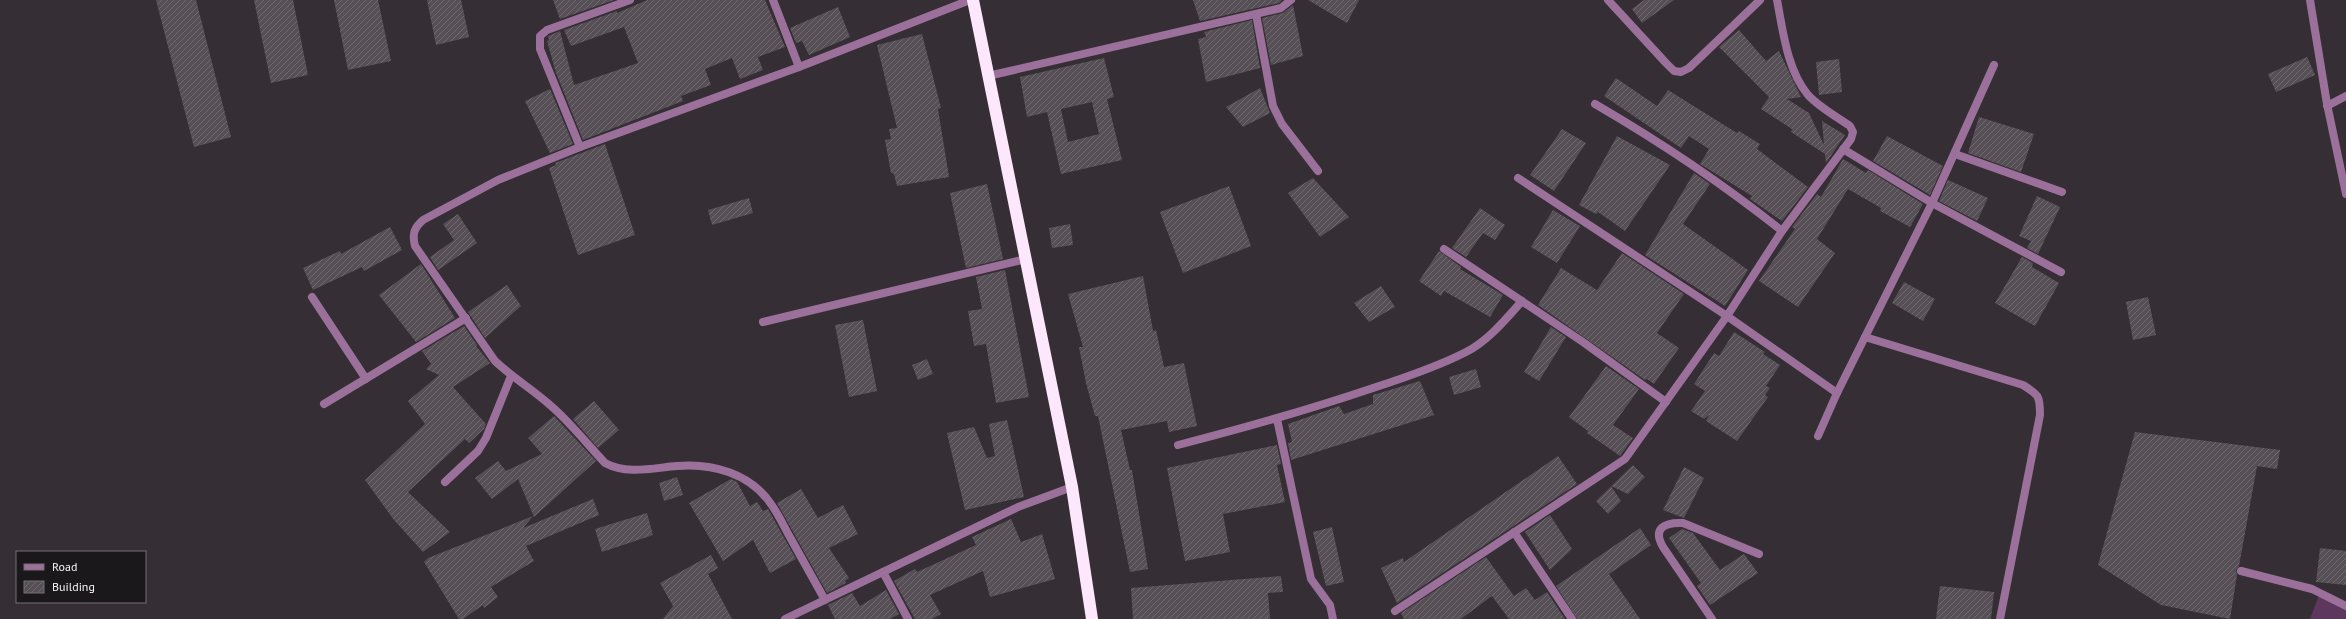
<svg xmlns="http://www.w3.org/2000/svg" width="2346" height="619" viewBox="0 0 2346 619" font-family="'PT Sans',sans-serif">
  <defs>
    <pattern id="building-hatch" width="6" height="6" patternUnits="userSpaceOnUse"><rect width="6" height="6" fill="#565056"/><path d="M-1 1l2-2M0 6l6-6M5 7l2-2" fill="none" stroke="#6f6a6f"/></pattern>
  </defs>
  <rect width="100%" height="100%" fill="#352f35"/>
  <!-- park -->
  <polygon fill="#5e375e" points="2320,593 2346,603 2346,619 2310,619"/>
  <!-- building -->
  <g fill="url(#building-hatch)" fill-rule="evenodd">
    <polygon points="156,0 196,0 231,137 194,147"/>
    <polygon points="254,0 293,0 308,75 271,83"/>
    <polygon points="334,0 378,0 391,61 348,70"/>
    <polygon points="427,0 461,0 469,37 436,45"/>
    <polygon points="553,0 614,0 560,19"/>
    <polygon points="647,0 765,0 785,47 758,57 763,70 740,79 732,58 705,69 711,85 681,96 683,101 583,140 556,73 547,41 549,40 548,36 560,31 574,85 638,63 624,27 571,46 564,30 617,11 617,13"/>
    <polygon points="1193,0 1282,0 1279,3 1200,21"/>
    <polygon points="1308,0 1359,0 1347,23"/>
    <polygon points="1644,0 1674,0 1642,23 1632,9"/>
    <polygon points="1293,5 1303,56 1271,65 1262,18 1283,13"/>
    <polygon points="838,7 850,37 809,55 802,41 796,43 790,28"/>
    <polygon points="1252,20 1260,68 1206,82 1198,39 1206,37 1204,32"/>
    <polygon points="1739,30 1766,61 1779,51 1801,97 1787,99 1809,113 1824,145 1822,121 1845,135 1826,163 1825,154 1791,132 1792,129 1761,109 1769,97 1719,47"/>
    <polygon points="922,34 941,108 938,109 949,177 897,186 894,174 891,173 885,140 891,139 889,129 897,128 877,45"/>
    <polygon points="2307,57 2315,75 2276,92 2268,74"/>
    <path d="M 1104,58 L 1114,97 L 1107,99 L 1122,160 L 1061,174 L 1047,112 L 1027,117 L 1020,77 ZM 1092,102 L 1099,134 L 1068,142 L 1061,109 Z"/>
    <polygon points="1839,59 1842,92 1819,95 1816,62"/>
    <polygon points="1616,78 1657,106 1668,90 1737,133 1739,131 1760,144 1757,149 1808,187 1782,221 1750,199 1752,196 1700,164 1709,149 1689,136 1681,148 1604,96"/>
    <polygon points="1260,88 1270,113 1243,127 1226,107"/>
    <polygon points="550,89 573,144 550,153 525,101"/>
    <polygon points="1979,117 2034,134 2021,172 1968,153"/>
    <polygon points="1562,129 1586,143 1554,191 1530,175"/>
    <polygon points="1617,136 1670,165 1625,231 1598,212 1596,214 1579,205"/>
    <polygon points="1887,136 1943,166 1930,195 1873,161"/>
    <polygon points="605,144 635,235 578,255 549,168 556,165 555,163"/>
    <polygon points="1843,159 1866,173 1868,170 1923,204 1910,227 1880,211 1881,208 1848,189 1817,239 1835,253 1798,307 1759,281 1795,229 1792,227 1817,194 1821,197"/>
    <polygon points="1694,173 1710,184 1683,224 1748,270 1725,306 1645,255"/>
    <polygon points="1313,178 1349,217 1320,237 1288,193"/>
    <polygon points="1948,180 1988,198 1977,221 1939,201"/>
    <polygon points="987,184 1003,259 966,268 950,193"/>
    <polygon points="1229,186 1251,246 1183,273 1160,212"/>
    <polygon points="2037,196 2060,207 2038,254 2027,248 2031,241 2019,236"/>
    <polygon points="749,198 753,213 712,225 708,210"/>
    <polygon points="1480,208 1505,225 1495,240 1483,233 1466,257 1452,248"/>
    <polygon points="1553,210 1580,226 1557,263 1531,247"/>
    <polygon points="458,214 477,243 438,270 430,257 454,240 443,224"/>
    <polygon points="1070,224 1073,245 1052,248 1049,228"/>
    <polygon points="390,227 402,250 364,271 362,267 313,290 303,268 340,251 341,254"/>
    <polygon points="1439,251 1461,267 1460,269 1503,295 1490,317 1444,291 1441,296 1419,281"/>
    <polygon points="1622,253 1684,294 1657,333 1679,348 1654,384 1647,379 1645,380 1538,305 1561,268 1597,290"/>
    <polygon points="2022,257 2033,263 2032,267 2059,283 2035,326 1995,303"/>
    <polygon points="421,264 455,318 416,342 379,295"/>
    <polygon points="1005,270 1029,397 996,403 986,344 974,346 968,311 982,309 976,277"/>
    <polygon points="1143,276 1153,331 1156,330 1164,367 1184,363 1197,426 1169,432 1167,421 1121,430 1130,470 1132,470 1148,569 1130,572 1098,416 1095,416 1086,383 1079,347 1083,347 1068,294"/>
    <polygon points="1904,282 1935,299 1923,321 1892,303"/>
    <polygon points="507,285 521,306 485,338 468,312"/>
    <polygon points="1381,286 1395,307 1369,322 1354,303"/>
    <polygon points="2148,297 2156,335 2133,340 2126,302"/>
    <polygon points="863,320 877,391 849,397 835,325"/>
    <polygon points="464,326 477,345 476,346 490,363 453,387 486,424 484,429 469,443 465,439 408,492 450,532 423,552 394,520 365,480 425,424 408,401 439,375 426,369 431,364 422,351"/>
    <polygon points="1551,327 1566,337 1539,381 1524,372"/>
    <polygon points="1734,332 1765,352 1763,354 1780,365 1766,386 1770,388 1765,395 1768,397 1737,441 1706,421 1709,415 1704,419 1691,411 1705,391 1694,384 1714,353 1719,356"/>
    <polygon points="927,359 933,374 918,380 912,365"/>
    <polygon points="1606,366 1639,389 1613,425 1633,438 1620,456 1587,433 1588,431 1569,417"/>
    <polygon points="1476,369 1481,387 1454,395 1449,377"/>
    <polygon points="1420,381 1434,415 1291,460 1288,443 1292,442 1288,424 1339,406 1344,414 1373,404 1373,395"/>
    <polygon points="594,401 619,430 598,448 573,419"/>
    <polygon points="554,416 596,461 534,517 518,479 492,499 475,478 498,461 506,471 542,454 528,438"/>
    <polygon points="1007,420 1024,497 965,510 947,433 974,427 987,458 995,456 989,424"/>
    <polygon points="2135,432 2280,450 2277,469 2257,466 2239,566 2236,570 2237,575 2230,619 2161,605 2098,565"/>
    <polygon points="1277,445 1281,464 1277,465 1285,502 1223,514 1230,552 1185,561 1167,468"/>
    <polygon points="1558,456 1577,484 1397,603 1381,568 1403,558 1404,562"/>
    <polygon points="1633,465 1645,477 1628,494 1611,486 1621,501 1608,514 1596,501"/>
    <polygon points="1684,467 1704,478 1684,518 1663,510"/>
    <polygon points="677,477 683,495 664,501 659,483"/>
    <polygon points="731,479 737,482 750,506 757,502 763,511 768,509 796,559 770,573 753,540 723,561 689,503"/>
    <polygon points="801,489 818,518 843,505 858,534 829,548 849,578 845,581 846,583 827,593 777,503"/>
    <polygon points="593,499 599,515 526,546 534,561 491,587 498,597 484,608 483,605 463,619 459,619 424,562 428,558 533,516 523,528"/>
    <polygon points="647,513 653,535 602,552 595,529"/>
    <polygon points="1550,515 1572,549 1550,570 1525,532"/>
    <polygon points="1011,519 1021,542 1042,534 1055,579 990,597 983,571 930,595 941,614 932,619 915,619 894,581 915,569 917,572 976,545 972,537"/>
    <polygon points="1332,527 1344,582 1326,586 1313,532"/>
    <polygon points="1640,528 1651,545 1609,574 1640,619 1577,619 1556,586"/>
    <polygon points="1682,529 1693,533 1720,570 1744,554 1758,573 1710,605 1697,586 1701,583 1669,538"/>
    <polygon points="2320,548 2346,551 2346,585 2316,582"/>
    <polygon points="711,555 718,568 708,574 732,619 663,619 673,606 660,583"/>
    <polygon points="1486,557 1514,596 1526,588 1535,600 1547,592 1565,619 1509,619 1492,596 1461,619 1404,619 1401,613"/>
    <polygon points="1281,576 1283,592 1268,593 1270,619 1133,619 1131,588"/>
    <polygon points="1940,586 1994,592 1991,619 1936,619"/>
    <polygon points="886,590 899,614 890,619 835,619 828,605 852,593 860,606"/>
  </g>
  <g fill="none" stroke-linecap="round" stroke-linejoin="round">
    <!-- lane -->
    <g stroke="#9b709a" stroke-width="8">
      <polyline points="1256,14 1273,106 1282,124 1318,171"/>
      <polyline points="763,322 1026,259"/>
      <polyline points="445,482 478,451 486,438 511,376"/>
      <polyline points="2241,571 2312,589 2346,606"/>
    </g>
    <!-- street -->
    <g stroke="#9b709a" stroke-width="8">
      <polyline points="773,0 799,67"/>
      <polyline points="1608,0 1666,63 1674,71 1681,72 1689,68 1760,0"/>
      <polyline points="2310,0 2327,104 2346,194"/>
      <polyline points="988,76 1281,8 1291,0"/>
      <path d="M 1595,104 C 1662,143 1722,183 1782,231"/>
      <polyline points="2327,106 2346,96"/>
      <polyline points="580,147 540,49 540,36 547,30 630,0"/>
      <polyline points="1843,149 1932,203 2061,272"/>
      <polyline points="1955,154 2062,192"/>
      <polyline points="1518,178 1727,316 1837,393"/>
      <polyline points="1444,249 1583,342 1666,402"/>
      <polyline points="312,297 366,379"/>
      <path d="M 1865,337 L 2023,385 C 2039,395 2040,396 2040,415 L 2000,619"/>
      <polyline points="324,404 466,318"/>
      <polyline points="1277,419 1311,579 1330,605 1333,619"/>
      <polyline points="1818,436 1837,393 1932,203 1994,65"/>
      <path d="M 1178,445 C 1244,428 1308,410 1373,388 C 1404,378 1437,367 1466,352 C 1488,341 1506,319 1522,301"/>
      <polyline points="1514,532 1572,619"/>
      <polyline points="883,572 908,619"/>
      <path d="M 825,600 C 814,580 802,559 791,539 C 784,527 779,515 771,504 C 750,473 712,463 677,466 C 653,468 627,475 605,463 C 587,444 570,422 550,405 C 532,389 512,377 495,361 L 415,246 C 412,234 414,228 423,220 L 498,180 L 580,147 L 799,67 L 970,0"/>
      <path d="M 1395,611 L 1625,459 L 1727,316 L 1782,231 L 1851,139 L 1853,132 L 1850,126 C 1837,117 1819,107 1808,95 C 1787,70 1783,31 1777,0"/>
      <polyline points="785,619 1018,507 1072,487"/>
      <path d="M 1712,619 L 1663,547 C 1652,528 1665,522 1683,523 L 1759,554"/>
    </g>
    <!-- highway -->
    <polyline stroke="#fde7fc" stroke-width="12" points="973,0 1072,487 1092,619"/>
  </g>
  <!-- legend -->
  <rect x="16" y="551" width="130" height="52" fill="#1b181b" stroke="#737073"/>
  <rect x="24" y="564" width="20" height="6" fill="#9b709a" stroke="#737073"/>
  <text x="52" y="571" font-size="12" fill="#f7f3f6">Road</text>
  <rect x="24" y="581" width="20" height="12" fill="url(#building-hatch)" stroke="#737073"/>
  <text x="52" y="591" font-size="12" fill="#f7f3f6">Building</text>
</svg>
